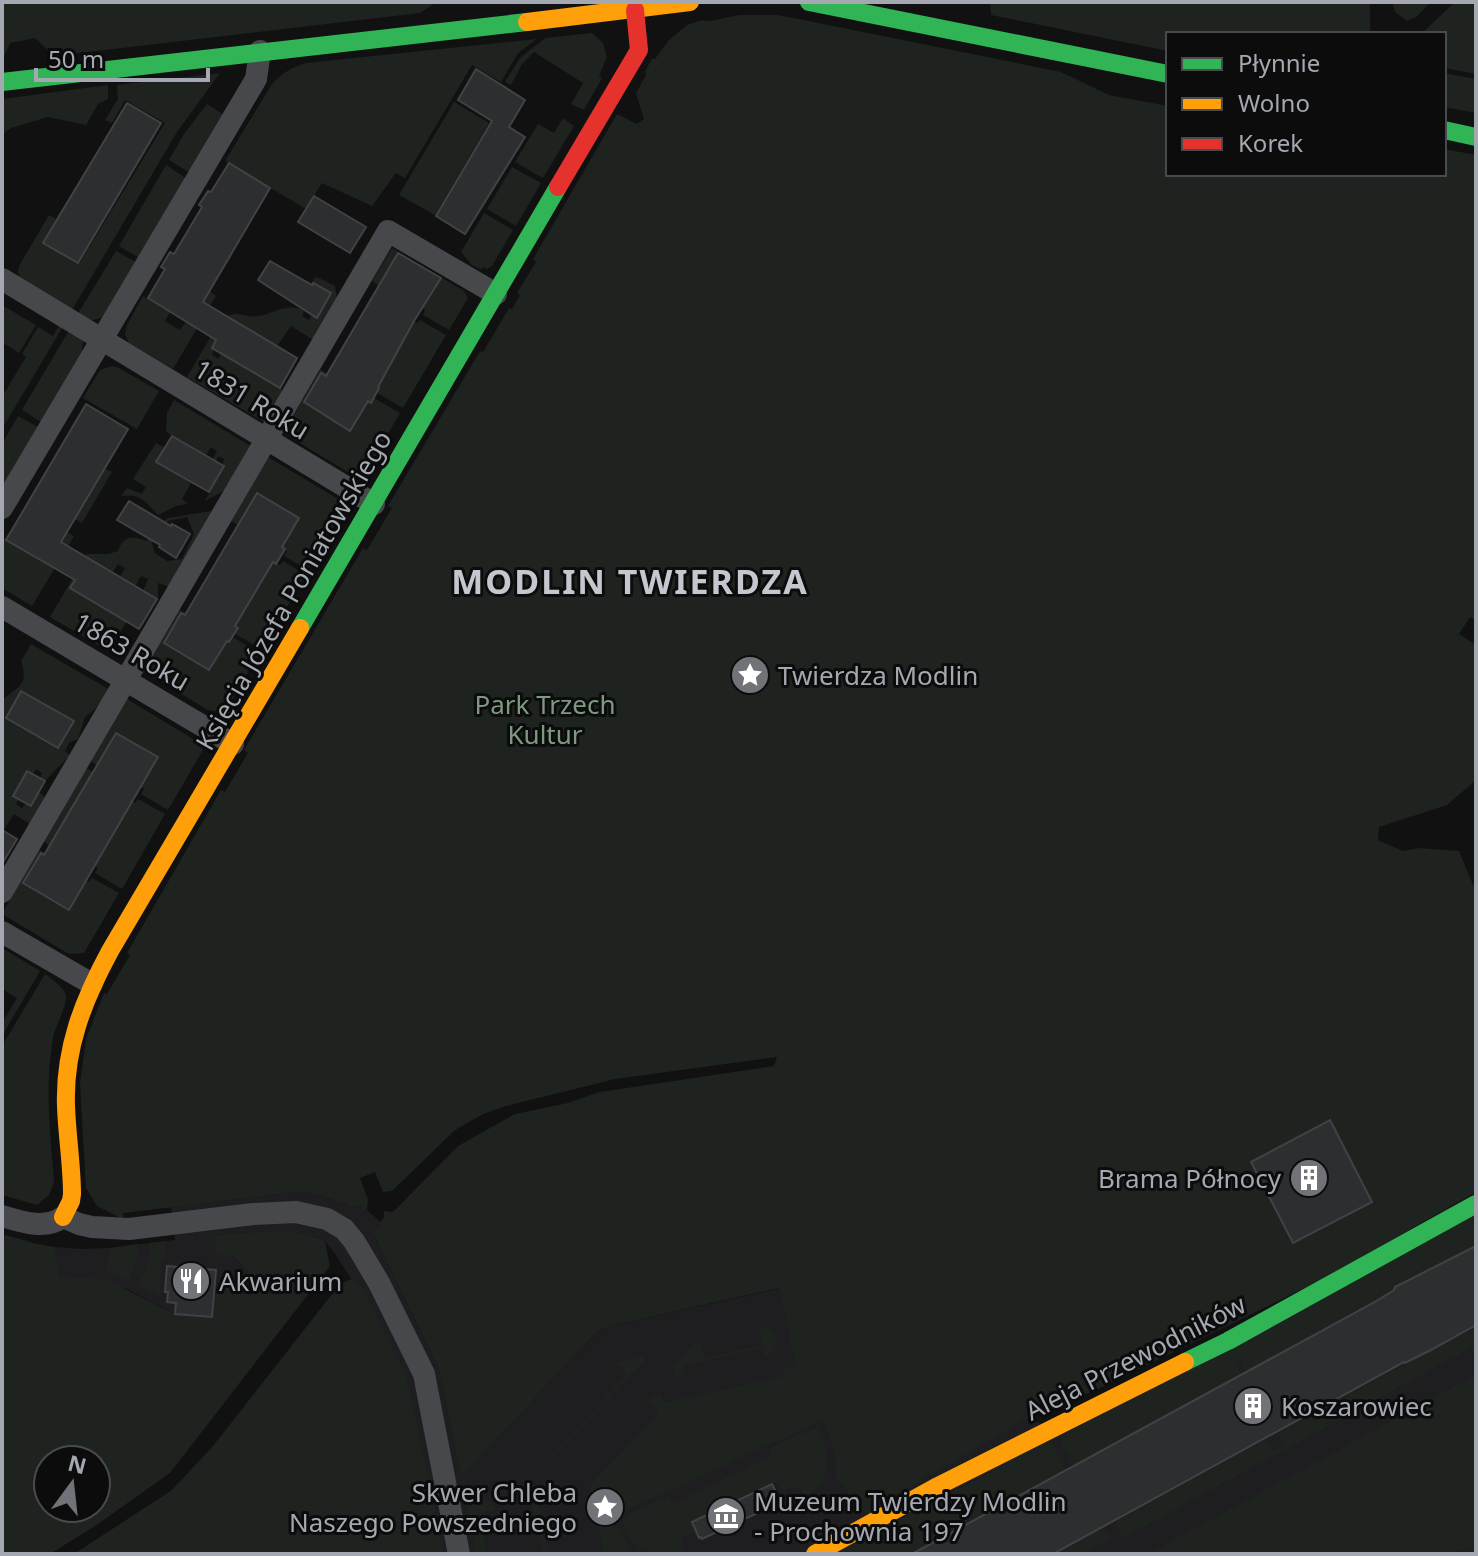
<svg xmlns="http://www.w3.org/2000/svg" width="1478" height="1556" viewBox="0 0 1478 1556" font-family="'Noto Sans',sans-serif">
  <rect width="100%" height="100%" fill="#111112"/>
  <!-- built -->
  <polygon fill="#1e1e20" points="298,1192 317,1194 350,1206 362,1205 363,1211 367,1210 381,1222 373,1233 439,1370 461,1475 597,1332 610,1326 885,1265 1028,1418 1054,1428 1476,1212 1476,1554 443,1554 361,1286 351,1279 334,1252 325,1241 315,1236 292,1233 254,1232 217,1235 233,1256 248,1272 214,1295 212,1317 175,1314 127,1289 60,1276 55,1247 80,1249 110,1248 175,1240 171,1207"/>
  <!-- green -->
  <g fill="#1e231f" fill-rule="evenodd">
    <polygon points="2,2 448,2 435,3 420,13 54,56 35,38 10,43 2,62"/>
    <polygon points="990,2 1370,2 1370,34 1168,34 1168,51 991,15"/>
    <polygon points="1392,2 1431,2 1416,17 1407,21 1395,12"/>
    <polygon points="1455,2 1476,2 1476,74 1444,68 1444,34 1421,34"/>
    <path d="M 739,15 L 777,15 L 794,18 L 1061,72 L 1109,95 L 1168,106 L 1168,174 L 1444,174 L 1444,149 L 1476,155 L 1476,621 L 1470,617 L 1459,634 L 1476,645 L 1476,780 L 1447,805 L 1379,827 L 1378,840 L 1403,851 L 1419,848 L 1459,851 L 1473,885 L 1476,887 L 1476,1192 L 1323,1279 L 1096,1390 L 1028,1418 L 865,1513 L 836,1478 L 835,1451 L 822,1420 L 619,1514 L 597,1518 L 590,1485 L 659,1413 L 647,1401 L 652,1397 L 661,1395 L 663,1403 L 784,1376 L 783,1368 L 796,1365 L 779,1288 L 610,1326 L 597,1332 L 461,1476 L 439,1370 L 373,1233 L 384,1217 L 384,1211 L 393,1212 L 458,1146 L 515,1114 L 568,1103 L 600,1092 L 774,1066 L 777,1057 L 615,1079 L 506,1106 L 483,1114 L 455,1130 L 392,1191 L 383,1192 L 375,1172 L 360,1178 L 368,1200 L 367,1210 L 363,1211 L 361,1206 L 350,1206 L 317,1194 L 298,1192 L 123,1213 L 123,1219 L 97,1206 L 86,1188 L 80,1084 L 86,1039 L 104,993 L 107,994 L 130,955 L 127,953 L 221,790 L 225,792 L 248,753 L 244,750 L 363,548 L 367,550 L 392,508 L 388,506 L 480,351 L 483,352 L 509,308 L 512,309 L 520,295 L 517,293 L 536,262 L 533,259 L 617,114 L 637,124 L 644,119 L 636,93 L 646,75 L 645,71 L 652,59 L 655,59 L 669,40 L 687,25 L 702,20 L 710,21 ZM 1329,1120 L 1371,1201 L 1320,1230 L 1293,1243 L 1251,1162 Z"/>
    <polygon points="592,33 603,43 607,57 599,76 602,78 584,110 571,104 583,83 534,52 522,64 511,85 505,82 520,58 545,38"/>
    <path d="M 537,39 L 518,53 L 501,82 L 472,65 L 405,178 L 396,173 L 372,206 L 322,183 L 306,209 L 225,161 L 272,84 C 282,73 292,67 306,63 Z"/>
    <polygon points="220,73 177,132 72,310 20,278 18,272 19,266 49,215 56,219 42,243 79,264 165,123 125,100 112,123 105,120 118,99 117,85"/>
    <polygon points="1444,73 1476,79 1476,113 1444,107"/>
    <polygon points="108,85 108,99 98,104 86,125 48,117 11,128 4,133 2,132 2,99"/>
    <polygon points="454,102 489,123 435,215 399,195"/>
    <polygon points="207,104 224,115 190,173 169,160 184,134"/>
    <polygon points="563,118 574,126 543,178 515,162 538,124 554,133"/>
    <polygon points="166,165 186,178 139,258 119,246"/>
    <polygon points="512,167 541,183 516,226 487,209"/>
    <polygon points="484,213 513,230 492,266 487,269 483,267 481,270 472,265 461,252"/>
    <polygon points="392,248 464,291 468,298 449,330 423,315 425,310 423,308 440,279 379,286 372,281"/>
    <path d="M 116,251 L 136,262 L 104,316 C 93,322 87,321 76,317 Z"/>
    <path d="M 317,277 L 335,286 L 338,303 L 315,341 L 291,326 L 277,346 L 229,318 L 212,348 L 214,350 L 212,355 L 218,359 L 221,354 L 286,392 L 267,424 L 187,377 L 220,321 C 238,307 242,319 259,316 C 275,313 288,302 304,311 L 302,316 L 309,320 L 312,315 L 317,317 L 331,294 L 313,283 L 313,279 Z"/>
    <polygon points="209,291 216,296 173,369 129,343 125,334 127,325 143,296 170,312 165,321 180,330"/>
    <polygon points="2,305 36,325 19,353 2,342"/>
    <polygon points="420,320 446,335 403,408 377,393 379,389 378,387 414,321 418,323"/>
    <polygon points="62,321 65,323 2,429 2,397 26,357 22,354 38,327 53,336"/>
    <polygon points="71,327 83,340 82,353 41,422 22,410"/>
    <polygon points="112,366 119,368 159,391 137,429 83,398 100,370"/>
    <polygon points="321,369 327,374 309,405 350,430 368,401 371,403 374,398 400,413 365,474 360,475 358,478 283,433"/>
    <polygon points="174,400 254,448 232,482 222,492 205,501 224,467 222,465 224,459 219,456 215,461 212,460 217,451 211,447 206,455 166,432 167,413"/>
    <polygon points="18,416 38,427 4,486 2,485 2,444"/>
    <path d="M 156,443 L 165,448 L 157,462 L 191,483 L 182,499 L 188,504 L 176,506 L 158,515 C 145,502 141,493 121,496 L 127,488 L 142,494 L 146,487 L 133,479 Z"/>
    <polygon points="268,457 338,499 344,509 308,570 284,556 287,551 282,547 298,518 257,493 238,525 231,521"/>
    <polygon points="104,468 112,472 82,523 74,519"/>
    <path d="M 211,511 L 211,518 L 170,587 L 158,583 L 158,599 L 143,591 L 148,579 L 141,576 L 135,586 L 120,577 L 125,568 L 118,564 L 112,573 L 87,559 L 70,588 L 127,621 L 108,651 L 50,617 L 87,554 L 108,554 L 118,551 C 123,536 133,535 146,541 L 158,526 L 168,518 ZM 187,517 L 194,534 L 182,559 L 167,561 L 155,553 L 152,543 L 168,521 Z"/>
    <polygon points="66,532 74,536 32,606 2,588 2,537 47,564"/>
    <polygon points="283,561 306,575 262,649 235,634 238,628 235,626 273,562 280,565"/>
    <polygon points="179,610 186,613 168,646 209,670 227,641 230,642 233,637 259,653 225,712 208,710 143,671"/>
    <path d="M 31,644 L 110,690 C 103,702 96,709 85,717 L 78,739 L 70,742 L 65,751 L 70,755 L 45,781 L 40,778 L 42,773 L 36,769 L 16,804 L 22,808 L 26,803 L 31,806 L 39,792 L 47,799 L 30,824 L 14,814 L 3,831 L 2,700 C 19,686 29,685 21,661 Z"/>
    <polygon points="127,699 193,739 203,750 168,810 141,794 144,789 141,787 158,757 116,733 97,765 90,761"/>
    <polygon points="86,768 93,772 50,846 43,841"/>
    <polygon points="138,799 165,814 122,889 95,873 98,868 95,866 132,801 135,803"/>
    <polygon points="38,849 45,853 27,885 68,910 86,881 89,882 92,878 119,893 84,953 69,954 2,914"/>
    <polygon points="2,948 40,971 2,1036 2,1023 17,998 2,989"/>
    <path d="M 45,974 C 50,977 65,989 66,995 C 67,1006 56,1026 53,1037 C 52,1045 51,1054 50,1062 C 46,1102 51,1142 54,1182 L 49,1195 L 37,1205 L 2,1195 L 2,1046 Z"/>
    <polygon points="1476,1212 1476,1246 1395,1287 1396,1289 1246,1372 1239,1360 1235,1363 1242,1375 1074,1466 1062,1445 1061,1436"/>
    <path d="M 254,1232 C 278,1232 304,1230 325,1241 L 330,1266 L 170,1473 L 98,1524 L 50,1554 L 2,1554 L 2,1234 L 37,1244 L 55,1247 L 60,1276 L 107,1280 L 175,1314 L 211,1317 L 213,1295 L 248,1272 L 233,1256 L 215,1255 L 217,1235 ZM 48,1460 L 96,1460 L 96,1508 L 48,1508 Z"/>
    <path d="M 166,1241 L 166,1259 L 161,1260 L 160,1297 L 137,1285 C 147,1272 150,1259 149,1243 Z"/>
    <path d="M 138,1244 C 137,1258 136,1269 128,1281 L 109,1272 L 105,1273 L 110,1248 Z"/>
    <polygon points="351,1279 361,1285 407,1378 444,1554 74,1554 172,1490 213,1446 340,1284"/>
    <polygon points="1476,1326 1476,1345 1123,1538 1115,1522 1266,1439 1273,1450 1284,1444 1278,1433"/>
    <path d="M 764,1327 L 771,1329 C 778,1339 780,1353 765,1356 L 763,1348 L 683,1366 L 684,1375 L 679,1376 L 673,1373 L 674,1366 L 693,1344 L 700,1342 L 704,1358 L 762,1345 L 759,1329 Z"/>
    <polygon points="641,1355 645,1357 645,1360 547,1464 541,1468 627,1375 615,1363"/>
    <polygon points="1476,1375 1476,1546 1444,1554 1148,1554"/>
    <path d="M 817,1427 C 831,1458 833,1477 805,1499 L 801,1490 L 793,1486 L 782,1492 L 776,1482 L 693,1522 L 696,1531 L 682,1538 L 680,1546 L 684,1554 C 645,1554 636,1556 621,1518 L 669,1496 L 673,1503 L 771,1456 L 769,1449 Z"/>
    <polygon points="1050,1440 1066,1470 912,1554 836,1554"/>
    <polygon points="545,1488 551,1489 554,1496 538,1500 549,1554 543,1554 532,1503 515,1506 514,1502 517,1494"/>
    <path d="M 484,1500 C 491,1501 494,1503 495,1510 L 479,1513 L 487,1554 L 476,1554 L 467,1505 Z"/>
    <polygon points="615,1523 632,1554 604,1554 598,1526"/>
    <polygon points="1104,1527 1111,1539 1083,1554 1056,1554"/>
  </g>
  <!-- building -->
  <g fill="#2d2e2f" stroke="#414245" stroke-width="2">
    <polygon points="476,69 525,100 509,127 525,137 465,234 436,216 492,121 458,100"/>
    <polygon points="127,103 161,123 78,263 43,243"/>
    <polygon points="229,163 270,188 203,302 297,358 280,388 212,348 216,340 148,298 165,269 161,267 170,252 174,254 202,207 199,205 208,191 211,192"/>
    <polygon points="314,196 366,227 350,253 298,222"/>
    <polygon points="398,253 441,278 414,321 378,387 379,388 371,403 368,401 350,431 304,402 321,373 326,376"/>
    <polygon points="270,261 312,285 313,283 331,293 317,318 258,280"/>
    <polygon points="86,404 128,429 61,542 157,599 139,629 70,588 75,580 6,540"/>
    <polygon points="172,436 224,466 209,492 156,462"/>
    <polygon points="257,493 299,518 282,547 285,549 276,564 273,562 235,626 238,628 229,642 227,641 209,670 164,643 181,613 185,615"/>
    <polygon points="129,501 171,526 172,524 190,534 176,558 159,547 160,545 117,520"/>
    <polygon points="21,691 74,721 58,748 6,718"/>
    <polygon points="116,733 158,757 69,910 23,883 41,853 44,855"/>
    <polygon points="27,771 45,781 31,806 13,796"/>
    <polygon points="2,830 17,839 2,864"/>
    <polygon points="1330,1120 1372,1202 1293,1243 1251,1162"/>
    <polygon points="1476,1246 1476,1325 1429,1351 1405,1363 1404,1362 1053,1554 912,1554 1373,1303 1394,1290 1395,1287"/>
    <polygon points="167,1266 216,1270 212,1317 175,1314 176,1303 167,1302 168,1292 165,1292"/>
    <polygon points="772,1484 781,1502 702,1539 701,1537 699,1538 692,1522"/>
  </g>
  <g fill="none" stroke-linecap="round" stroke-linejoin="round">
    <!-- street -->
    <g stroke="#47484b" stroke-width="22">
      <polyline points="2,279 374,504"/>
      <polyline points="2,508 256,79 260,51"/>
      <polyline points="2,607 233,744"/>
      <polyline points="2,892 388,231 496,294"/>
      <polyline points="2,932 92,984"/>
      <path d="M 2,1216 C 22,1222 45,1230 63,1217 L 79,1224 L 92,1227 L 129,1229 L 253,1214 L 296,1212 L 327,1219 L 344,1229 L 354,1241 L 379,1283 L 424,1374 L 459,1554"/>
    </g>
    <!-- fast -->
    <g stroke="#30b455" stroke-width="18">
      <polyline points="809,2 1168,74"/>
      <polyline points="2,82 527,22"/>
      <polyline points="1444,130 1476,137"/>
      <polyline points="300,628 558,187"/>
      <polyline points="1185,1362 1228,1341 1476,1204"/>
    </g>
    <!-- slow -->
    <g stroke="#ff9f0a" stroke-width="18">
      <polyline points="527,22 690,2"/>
      <path d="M 63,1217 L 71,1201 L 72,1194 C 72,1165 67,1136 66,1106 C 64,1049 83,1001 110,951 L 300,628"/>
      <polyline points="815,1554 938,1486 1185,1362"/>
    </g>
    <!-- jam -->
    <polyline stroke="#e5322d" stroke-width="18" points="558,187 639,50 635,10"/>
  </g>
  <!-- icons -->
  <defs>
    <symbol id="sight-disc" viewBox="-11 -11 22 22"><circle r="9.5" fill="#717379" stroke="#0c0c0d"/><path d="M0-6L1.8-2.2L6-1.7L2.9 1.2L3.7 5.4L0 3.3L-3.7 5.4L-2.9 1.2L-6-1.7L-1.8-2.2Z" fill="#fff"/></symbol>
    <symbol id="building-disc" viewBox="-11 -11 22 22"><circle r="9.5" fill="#717379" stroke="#0c0c0d"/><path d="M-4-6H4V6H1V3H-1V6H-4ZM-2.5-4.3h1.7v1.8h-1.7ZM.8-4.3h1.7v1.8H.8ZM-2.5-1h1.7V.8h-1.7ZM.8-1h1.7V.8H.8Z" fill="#fff"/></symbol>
    <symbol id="restaurant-disc" viewBox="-11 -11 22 22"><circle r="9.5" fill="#717379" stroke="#0c0c0d"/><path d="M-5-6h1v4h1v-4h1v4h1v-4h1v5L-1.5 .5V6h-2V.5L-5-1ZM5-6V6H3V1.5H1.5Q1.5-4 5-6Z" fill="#fff"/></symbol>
    <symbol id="museum-disc" viewBox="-11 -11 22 22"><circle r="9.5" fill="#717379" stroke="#0c0c0d"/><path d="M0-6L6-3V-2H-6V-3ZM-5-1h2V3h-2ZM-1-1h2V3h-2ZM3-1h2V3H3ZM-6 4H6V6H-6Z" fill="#fff"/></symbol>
  </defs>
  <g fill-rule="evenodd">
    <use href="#sight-disc" x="728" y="653" width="44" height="44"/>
    <use href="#building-disc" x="1287" y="1156" width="44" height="44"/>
    <use href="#restaurant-disc" x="169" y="1259" width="44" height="44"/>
    <use href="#building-disc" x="1231" y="1384" width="44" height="44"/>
    <use href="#sight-disc" x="583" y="1485" width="44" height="44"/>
    <use href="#museum-disc" x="704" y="1494" width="44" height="44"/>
  </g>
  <g text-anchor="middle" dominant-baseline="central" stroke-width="6" stroke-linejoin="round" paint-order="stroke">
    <!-- street labels -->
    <g font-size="26" fill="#a4a8b1" stroke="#0c0c0d">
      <text transform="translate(252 399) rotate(31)">1831 Roku</text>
      <text transform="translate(293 590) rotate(-60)">Księcia Józefa Poniatowskiego</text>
      <text transform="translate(132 651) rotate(30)">1863 Roku</text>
      <text transform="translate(1135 1357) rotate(-27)">Aleja Przewodników</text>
    </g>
    <!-- poi labels -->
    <g font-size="26" fill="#a4a8b1" stroke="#0c0c0d" text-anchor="start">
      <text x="778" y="675">Twierdza Modlin</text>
      <text x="1281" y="1178" text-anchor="end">Brama Północy</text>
      <text x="219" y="1281">Akwarium</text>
      <text x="1281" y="1406">Koszarowiec</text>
      <text x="577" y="1492" text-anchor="end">Skwer Chleba<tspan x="577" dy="30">Naszego Powszedniego</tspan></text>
      <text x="754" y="1501">Muzeum Twierdzy Modlin<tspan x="754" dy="30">- Prochownia 197</tspan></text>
    </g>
    <!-- park labels -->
    <g font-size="26" fill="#7d9a7f" stroke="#0c0c0d">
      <text x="545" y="704">Park Trzech<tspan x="545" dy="30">Kultur</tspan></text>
    </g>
    <!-- district labels -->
    <g font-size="34" font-weight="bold" letter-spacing="2" fill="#c4c7ce" stroke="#0c0c0d">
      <text x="630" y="581">MODLIN TWIERDZA</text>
    </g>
  </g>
  <!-- border -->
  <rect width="1478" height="1556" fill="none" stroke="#a4a8b1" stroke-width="8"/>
  <!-- legend -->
  <rect x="1166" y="32" width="280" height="144" fill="#0c0c0d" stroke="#494a4f" stroke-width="2"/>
  <rect x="1182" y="58" width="40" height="12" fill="#30b455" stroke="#494a4f" stroke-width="2"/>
  <text x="1238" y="72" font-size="24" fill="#a4a8b1">Płynnie</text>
  <rect x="1182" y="98" width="40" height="12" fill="#ff9f0a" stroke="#494a4f" stroke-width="2"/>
  <text x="1238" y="112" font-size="24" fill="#a4a8b1">Wolno</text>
  <rect x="1182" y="138" width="40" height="12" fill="#e5322d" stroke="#494a4f" stroke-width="2"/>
  <text x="1238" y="152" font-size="24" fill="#a4a8b1">Korek</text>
  <!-- north arrow -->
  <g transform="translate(72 1484) rotate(15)"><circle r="38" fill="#0c0c0d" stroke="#494a4f" stroke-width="2"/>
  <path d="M0-6L14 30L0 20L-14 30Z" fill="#717379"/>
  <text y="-12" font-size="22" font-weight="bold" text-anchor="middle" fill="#a4a8b1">N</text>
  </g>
  <!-- scale -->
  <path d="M36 68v12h172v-12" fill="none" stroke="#a4a8b1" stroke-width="4"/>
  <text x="48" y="68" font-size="24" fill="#a4a8b1" stroke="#0c0c0d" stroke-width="6" paint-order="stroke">50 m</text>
</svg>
